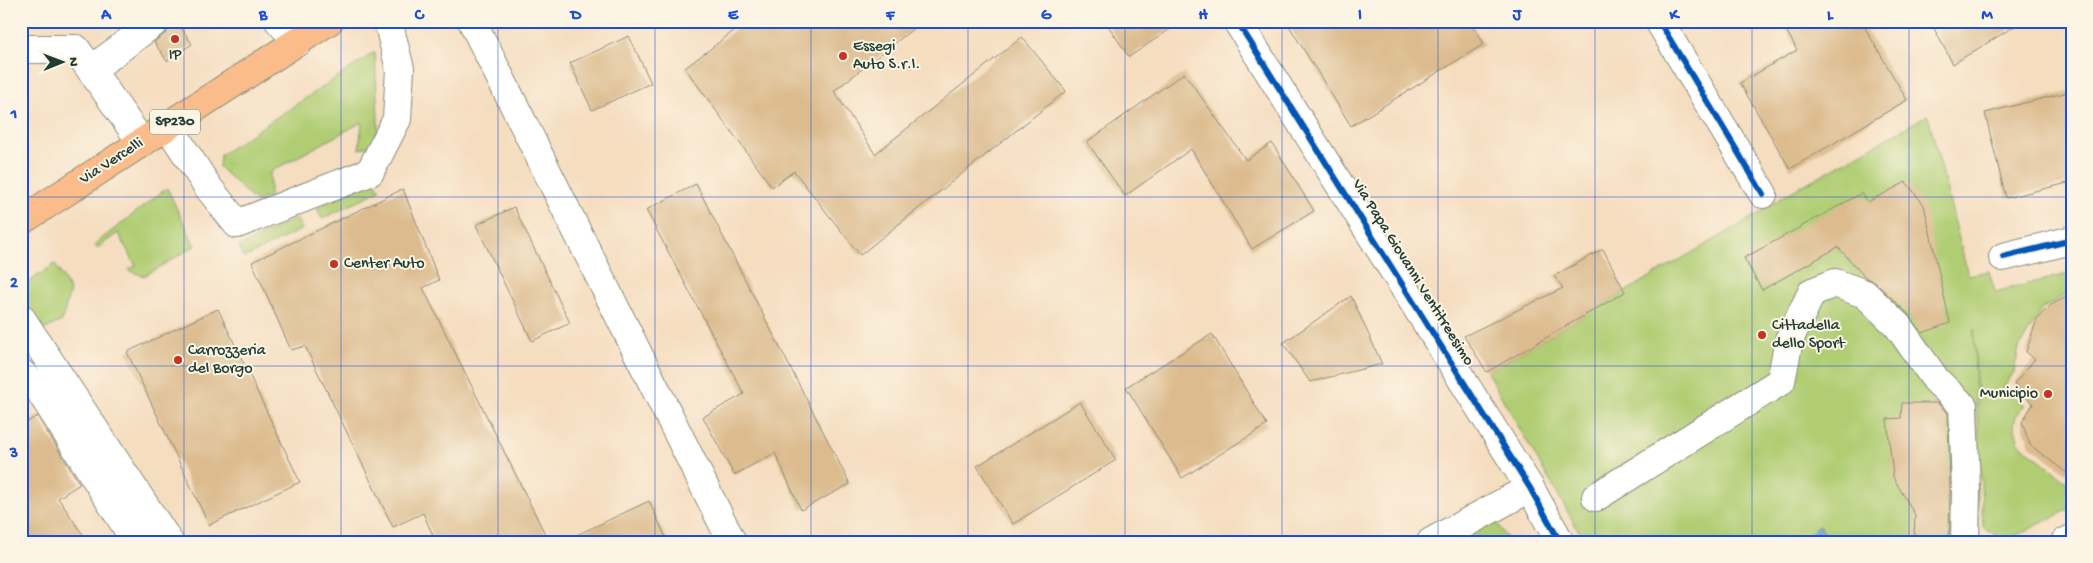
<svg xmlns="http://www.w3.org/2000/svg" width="2093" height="563" viewBox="0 0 2093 563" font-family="'Gochi Hand',sans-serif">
  <rect width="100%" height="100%" fill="#fcf5e5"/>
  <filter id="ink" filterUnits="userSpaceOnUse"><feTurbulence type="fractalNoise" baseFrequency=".02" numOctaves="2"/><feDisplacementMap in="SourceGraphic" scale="10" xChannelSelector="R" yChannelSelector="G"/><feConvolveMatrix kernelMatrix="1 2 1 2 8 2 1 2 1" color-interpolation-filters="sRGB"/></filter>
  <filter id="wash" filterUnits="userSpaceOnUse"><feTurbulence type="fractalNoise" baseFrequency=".0096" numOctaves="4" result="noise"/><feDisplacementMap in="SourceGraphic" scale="20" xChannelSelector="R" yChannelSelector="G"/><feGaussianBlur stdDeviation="1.12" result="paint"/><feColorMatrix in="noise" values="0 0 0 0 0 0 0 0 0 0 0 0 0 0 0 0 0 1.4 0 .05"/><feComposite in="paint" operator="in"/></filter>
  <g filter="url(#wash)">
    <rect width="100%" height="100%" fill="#f5ddc0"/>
    <!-- green -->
    <g fill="#b0cd73" stroke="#688554">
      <polygon points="375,52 379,143 359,149 362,122 270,172 270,196 256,202 219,167 220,155"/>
      <polygon points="1928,115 1968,275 1989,271 1995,292 2072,273 2072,291 2042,309 2019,348 2014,372 2003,388 2025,405 2016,416 2014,424 2019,443 2067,482 2072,476 2072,508 2005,541 1983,527 1974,329 1978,542 1585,542 1487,372 1755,216 1784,196"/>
      <polygon points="374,179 380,190 322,219 317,208"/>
      <polygon points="167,188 195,246 144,276 129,271 129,269 136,266 118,233 97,248 95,244"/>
      <polygon points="296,218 302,229 244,258 239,247"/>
      <polygon points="55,264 70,290 62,321 37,333 21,309 21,287"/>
      <polygon points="1494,518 1509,542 1448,542"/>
    </g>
    <!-- water -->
    <polygon fill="#6e9fd8" stroke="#466e86" points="1820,526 1830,542 1807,542 1804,537"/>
    <g id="blocks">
      <!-- building -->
      <g fill="#dcbb8e">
        <polygon points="171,21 177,21 192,44 167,61 154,42 166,33 170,28"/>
        <polygon points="747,21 923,21 834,91 875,154 1022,37 1066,91 860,255 794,171 772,187 685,68"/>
        <polygon points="1105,21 1182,21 1129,57"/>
        <polygon points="1286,21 1470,21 1484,44 1351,126"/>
        <polygon points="1781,21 1861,21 1907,100 1790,169 1740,83 1797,50"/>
        <polygon points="1930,21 2023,21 1953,64"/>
        <polygon points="629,36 651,83 592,110 570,63"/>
        <polygon points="1184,73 1246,160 1272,143 1314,211 1252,249 1191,149 1125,196 1087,142"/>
        <polygon points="2072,91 2072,182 2006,198 1985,113"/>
        <polygon points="1906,182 1924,205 1950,323 1922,333 1909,315 1876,283 1865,277 1838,247 1762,290 1744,258 1862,193 1868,202"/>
        <polygon points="696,184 850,484 801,510 775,453 734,475 703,417 744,394 646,210"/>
        <polygon points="403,189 439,280 423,288 549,542 436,542 423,513 393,527 305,346 291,350 252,262"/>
        <polygon points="514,207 570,323 532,341 476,225"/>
        <polygon points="1603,249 1625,292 1487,372 1464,336 1563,288 1554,276"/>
        <polygon points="2072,294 2072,477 2030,445 2022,422 2033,404 2014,384 2035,359 2026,352 2037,319 2051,305"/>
        <polygon points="1351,296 1382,364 1310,382 1283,343"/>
        <polygon points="218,309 300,482 209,525 127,352"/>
        <polygon points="1212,334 1267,425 1182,478 1126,387"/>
        <polygon points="1080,402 1116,460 1013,524 977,466"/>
        <polygon points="1902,403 1937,403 1948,413 1950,490 1949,537 1914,537 1915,515 1893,477 1887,419 1901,418"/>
        <polygon points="37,416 80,484 58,498 88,542 21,542 21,426"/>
        <polygon points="649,501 668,542 562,542"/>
      </g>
    </g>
  </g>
  <g filter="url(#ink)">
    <use href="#blocks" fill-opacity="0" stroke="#8a8d7a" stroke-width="1"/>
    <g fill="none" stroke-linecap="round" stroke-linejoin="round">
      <defs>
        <g id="minor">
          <polyline points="279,21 298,42"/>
          <polyline points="472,21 732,542"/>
          <polyline points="1237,21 1530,488 1560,542"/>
          <polyline points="1659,21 1763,194"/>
          <polyline points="21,49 76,49 91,70"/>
          <polyline points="168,126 208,187 237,224 370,172 397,119 400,69 388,21"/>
          <polyline points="142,143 91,70 156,21"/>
          <polyline points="2003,257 2072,240"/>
          <polyline points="21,318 169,542"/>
          <polyline points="21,373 38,388 136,542"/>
          <polyline points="1596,497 1781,381 1789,340 1812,292 1835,283 1865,294 1898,326 1936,380 1963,406 1966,490 1965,542"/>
          <polyline points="1431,542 1530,488"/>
          <polyline points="2065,542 2072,539"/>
        </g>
        <polyline id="major" points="21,221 329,21"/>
      </defs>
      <!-- minor casing -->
      <use href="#minor" stroke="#8a8d7a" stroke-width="30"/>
      <!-- major casing -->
      <use href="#major" stroke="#8a8d7a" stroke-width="30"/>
      <!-- minor -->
      <use href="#minor" stroke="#fff" stroke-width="28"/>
      <!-- major -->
      <use href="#major" stroke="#f9bc8a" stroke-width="28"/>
      <defs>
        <g id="cycleway">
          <polyline points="1237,21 1530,488 1560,542"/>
          <polyline points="1659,21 1763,194"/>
          <polyline points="2003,257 2072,240"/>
        </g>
      </defs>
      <!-- cycleway casing -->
      <use href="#cycleway" stroke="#fcf5e5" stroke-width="9"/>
      <!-- cycleway -->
      <use href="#cycleway" stroke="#0057b8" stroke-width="6"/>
    </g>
  </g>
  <!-- grid -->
  <path fill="none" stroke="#1d4ed8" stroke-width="1" stroke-opacity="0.55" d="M 184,21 L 184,542M 341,21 L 341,542M 498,21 L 498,542M 655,21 L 655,542M 811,21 L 811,542M 968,21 L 968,542M 1125,21 L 1125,542M 1282,21 L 1282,542M 1438,21 L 1438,542M 1595,21 L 1595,542M 1752,21 L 1752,542M 1909,21 L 1909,542M 21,197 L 2072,197M 21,366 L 2072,366"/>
  <!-- markers -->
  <g fill="#c8321e" stroke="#fcf5e5" stroke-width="2">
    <circle cx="175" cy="39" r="5"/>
    <circle cx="843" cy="56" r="5"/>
    <circle cx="334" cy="264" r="5"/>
    <circle cx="1762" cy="335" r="5"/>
    <circle cx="178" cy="360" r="5"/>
    <circle cx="2048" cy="394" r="5"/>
  </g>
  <g text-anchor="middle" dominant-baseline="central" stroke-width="4" stroke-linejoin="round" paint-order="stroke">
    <!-- shield labels -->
    <rect fill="#fcf5e5" stroke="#617469" stroke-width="1" x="150" y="109.5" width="50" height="25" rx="4"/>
    <g font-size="15" font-weight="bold" fill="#1f3d34">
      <text x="175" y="122">SP230</text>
    </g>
    <!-- poi labels -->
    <g font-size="16" fill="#1f3d34" stroke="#fcf5e5" text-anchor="start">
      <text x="853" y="47">Essegi<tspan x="853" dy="18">Auto S.r.l.</tspan></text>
      <text x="175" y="56" text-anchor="middle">IP</text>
      <text x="344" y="264">Center Auto</text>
      <text x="1772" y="326">Cittadella<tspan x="1772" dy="18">dello Sport</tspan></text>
      <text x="188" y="351">Carrozzeria<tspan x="188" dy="18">del Borgo</tspan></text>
      <text x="2038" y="394" text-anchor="end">Municipio</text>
    </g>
    <!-- street labels -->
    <g font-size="16" fill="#1f3d34" stroke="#fcf5e5">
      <text transform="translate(112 162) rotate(-33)">Via Vercelli</text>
      <text transform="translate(1412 273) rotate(58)">Via Papa Giovanni Ventitreesimo</text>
    </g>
  </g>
  <!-- margin -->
  <rect width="2093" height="563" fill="none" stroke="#fcf5e5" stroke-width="55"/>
  <!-- north arrow -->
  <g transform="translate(62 62) rotate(89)" stroke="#fcf5e5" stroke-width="4" paint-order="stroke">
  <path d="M0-4L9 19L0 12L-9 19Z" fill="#1f3d34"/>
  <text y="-8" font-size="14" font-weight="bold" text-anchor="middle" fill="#1f3d34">N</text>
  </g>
  <rect x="28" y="28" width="2038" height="508" fill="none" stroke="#1d4ed8" stroke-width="2"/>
  <g font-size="16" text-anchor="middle" font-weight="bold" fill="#1d4ed8">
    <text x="106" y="19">A</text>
    <text x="263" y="19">B</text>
    <text x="419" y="19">C</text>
    <text x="576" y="19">D</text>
    <text x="733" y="19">E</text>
    <text x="890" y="19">F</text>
    <text x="1046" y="19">G</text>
    <text x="1203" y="19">H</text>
    <text x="1360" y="19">I</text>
    <text x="1517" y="19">J</text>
    <text x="1674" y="19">K</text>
    <text x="1830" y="19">L</text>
    <text x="1987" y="19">M</text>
    <text x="14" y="118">1</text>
    <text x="14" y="287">2</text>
    <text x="14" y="457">3</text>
  </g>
</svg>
